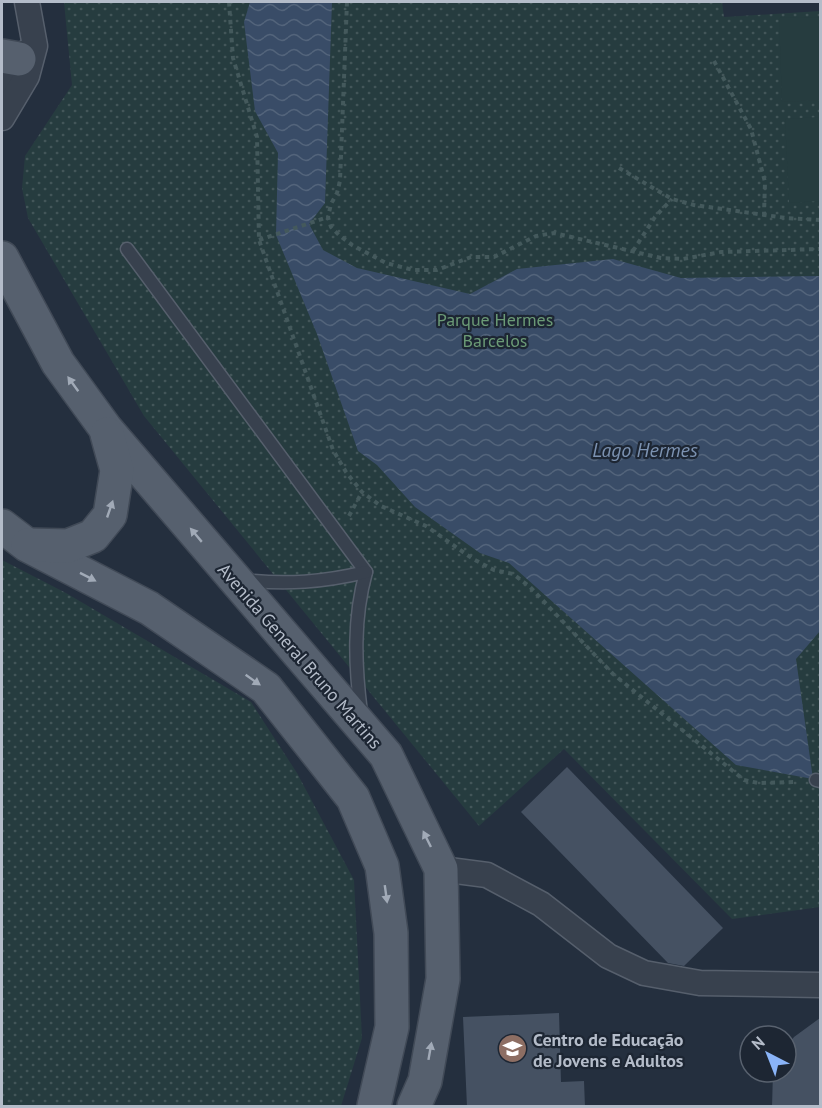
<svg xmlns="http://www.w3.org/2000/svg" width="822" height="1108" viewBox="0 0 822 1108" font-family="'PT Sans',sans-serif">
  <defs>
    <pattern id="grass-dots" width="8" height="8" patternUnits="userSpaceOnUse" patternTransform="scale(1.5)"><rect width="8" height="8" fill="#263c3f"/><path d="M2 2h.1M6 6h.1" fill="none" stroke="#435659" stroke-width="1.8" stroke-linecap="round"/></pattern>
    <pattern id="water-waves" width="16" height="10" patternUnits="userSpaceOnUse" patternTransform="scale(1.5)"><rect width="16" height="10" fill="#394c67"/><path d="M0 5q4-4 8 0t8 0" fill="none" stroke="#53647b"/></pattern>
  </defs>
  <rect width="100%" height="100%" fill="#242f3e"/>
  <!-- grass -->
  <g fill="url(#grass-dots)">
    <polygon points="64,2 722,2 724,17 820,11 820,907 732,919 564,749 479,826 144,416 28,218 22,188 25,156 72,85"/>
    <polygon points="2,560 66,593 251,702 297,773 354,880 362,1038 341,1106 2,1106"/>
  </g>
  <!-- garden -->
  <g fill="#263c3f">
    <polygon points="820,17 820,100 782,102 779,18"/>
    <polygon points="820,117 820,201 789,203 785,119"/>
  </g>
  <!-- water -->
  <polygon fill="url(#water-waves)" points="250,2 332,2 325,203 309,224 323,250 357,268 470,294 517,269 613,259 681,278 820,276 820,631 796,659 813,779 736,765 509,563 480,553 415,507 377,465 358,451 317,334 276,235 278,153 255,111 244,22"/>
  <!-- building -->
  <g fill="#455162">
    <polygon points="567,767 723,928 684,966 668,963 521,812"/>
    <polygon points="559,1013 561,1082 584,1081 585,1107 467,1107 463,1017"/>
    <polygon points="820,1018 820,1107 772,1107 773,1072 786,1072 786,1048 794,1037"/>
  </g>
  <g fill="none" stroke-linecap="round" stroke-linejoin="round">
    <defs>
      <g id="service">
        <path d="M 127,249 L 366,572 C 353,619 355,665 361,713"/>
        <path d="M 243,580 C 287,585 323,582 366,572"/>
        <polyline points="816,780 820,781"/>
      </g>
      <g id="minor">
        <polyline points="2,81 19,59 28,51"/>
        <polyline points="2,118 27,76 35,46 27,2"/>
        <polyline points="441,869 487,875 541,904 608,956 644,973 700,983 820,985"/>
      </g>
      <g id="primary">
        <polyline points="2,56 19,59"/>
        <polyline points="2,258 58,363 106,429 386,755 441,869 443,979 425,1081 414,1106"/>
        <polyline points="2,526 27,545 149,608 266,688 353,798 382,866 391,933 392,1027 374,1106"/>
        <polyline points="28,545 68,546 93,536 110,515 117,470 107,434"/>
      </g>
    </defs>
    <!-- service casing -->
    <use href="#service" stroke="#565f6c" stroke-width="15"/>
    <!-- minor casing -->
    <use href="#minor" stroke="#565f6c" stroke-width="27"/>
    <!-- primary casing -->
    <use href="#primary" stroke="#414a57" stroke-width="36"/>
    <!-- path -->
    <g stroke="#44595c" stroke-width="4" stroke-dasharray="4.5 4.5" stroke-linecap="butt">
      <polyline points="229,2 233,58 257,137 259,240 333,450 346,472 362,492 381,506 426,526 473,559 494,570 513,574 530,587 613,674 744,780 758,783 796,782"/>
      <polyline points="347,2 340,181 337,193 331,204 328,217 331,227 339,235 352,245 386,263 413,270 437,270 471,257 494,257 536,236 554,233 661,258 683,259 721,252 820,249"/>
      <polyline points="714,61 751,129 765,182 764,214"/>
      <polyline points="619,168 672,199 694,205 786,218 820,220"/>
      <polyline points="259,240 328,217"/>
      <polyline points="633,251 655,217 672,199"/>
      <polyline points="349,516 362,492"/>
    </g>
    <!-- service -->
    <use href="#service" stroke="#38414e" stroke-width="12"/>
    <!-- minor -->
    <use href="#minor" stroke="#38414e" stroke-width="24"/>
    <!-- primary -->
    <use href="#primary" stroke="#56606e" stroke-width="33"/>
  </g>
  <!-- one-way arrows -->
  <defs><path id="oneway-solid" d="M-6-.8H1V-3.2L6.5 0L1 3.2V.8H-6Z" transform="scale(1.5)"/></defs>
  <g fill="#a1aab7">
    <use href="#oneway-solid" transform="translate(73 384) rotate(-126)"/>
    <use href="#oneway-solid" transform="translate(110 509) rotate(-71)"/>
    <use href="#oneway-solid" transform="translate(196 535) rotate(-130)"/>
    <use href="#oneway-solid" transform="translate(88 577) rotate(27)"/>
    <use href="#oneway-solid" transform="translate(253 680) rotate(35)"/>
    <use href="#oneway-solid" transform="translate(427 839) rotate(-116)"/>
    <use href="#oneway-solid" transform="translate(386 894) rotate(82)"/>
    <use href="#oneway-solid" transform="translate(430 1051) rotate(-80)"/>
  </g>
  <!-- icons -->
  <defs>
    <symbol id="school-disc" viewBox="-11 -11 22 22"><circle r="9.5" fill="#8d6e63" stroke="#1d2633"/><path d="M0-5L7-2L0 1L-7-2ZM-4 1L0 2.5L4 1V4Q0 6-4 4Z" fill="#fff"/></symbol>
  </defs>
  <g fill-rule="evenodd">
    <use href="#school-disc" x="496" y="1032" width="33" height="33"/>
  </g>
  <g text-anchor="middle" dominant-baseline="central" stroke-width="4.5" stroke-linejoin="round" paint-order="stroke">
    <!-- park labels -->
    <g font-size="18" fill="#6b9a76" stroke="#1d2633">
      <text x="495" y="319">Parque Hermes<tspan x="495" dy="21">Barcelos</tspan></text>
    </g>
    <!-- street labels -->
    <g font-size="18" fill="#b4bcc9" stroke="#1d2633">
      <text transform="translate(300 656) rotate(49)">Avenida General Bruno Martins</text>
    </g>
    <!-- poi labels -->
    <g font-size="18" font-weight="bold" fill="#b4bcc9" stroke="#1d2633" text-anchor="start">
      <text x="533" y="1039">Centro de Educação<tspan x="533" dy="21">de Jovens e Adultos</tspan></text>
    </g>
    <!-- water labels -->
    <g font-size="20" font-style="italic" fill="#7c92b1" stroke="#1d2633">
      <text x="645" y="450">Lago Hermes</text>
    </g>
  </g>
  <!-- border -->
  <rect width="822" height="1108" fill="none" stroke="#b4bcc9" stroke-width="6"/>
  <!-- north arrow -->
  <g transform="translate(768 1054) rotate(318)"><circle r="28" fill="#1d2633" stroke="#59626f" stroke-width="1.5"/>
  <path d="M0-4.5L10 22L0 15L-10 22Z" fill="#8ab4f8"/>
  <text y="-9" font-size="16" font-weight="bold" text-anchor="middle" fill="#b4bcc9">N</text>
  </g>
</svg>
